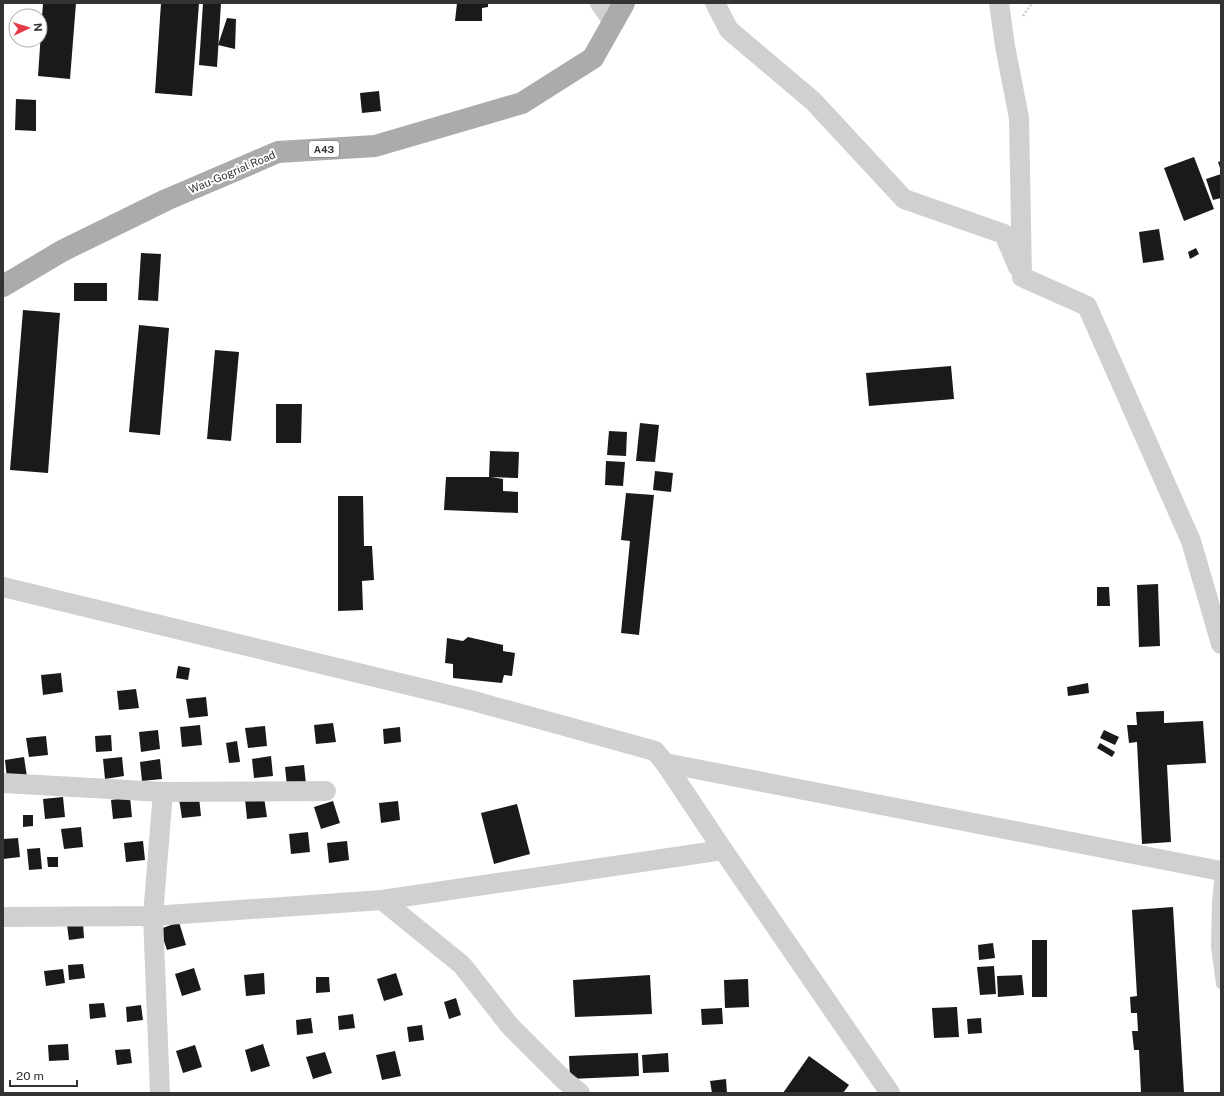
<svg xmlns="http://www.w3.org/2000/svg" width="1224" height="1096" viewBox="0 0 1224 1096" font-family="'Public Sans',sans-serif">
  <rect width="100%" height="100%" fill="#fff"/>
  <!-- building -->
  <g fill="#1a1a1a">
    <polygon points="43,3 76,3 70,79 38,76"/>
    <polygon points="161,3 199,3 192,96 155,93"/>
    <polygon points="203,3 221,3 217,67 199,65"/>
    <polygon points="457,3 488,3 488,7 482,8 482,21 455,21"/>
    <polygon points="227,18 236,19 235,49 218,45"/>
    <polygon points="379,91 381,111 362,113 360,93"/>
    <polygon points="16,99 36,100 36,131 15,130"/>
    <polygon points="1194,157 1214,209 1184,221 1164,168"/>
    <polygon points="1221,161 1221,171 1218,162"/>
    <polygon points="1221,174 1221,198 1213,200 1206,179"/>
    <polygon points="1159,229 1164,260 1143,263 1139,232"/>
    <polygon points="1196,248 1199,254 1190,259 1188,252"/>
    <polygon points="141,253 161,254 158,301 138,300"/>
    <rect x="74" y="283" width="33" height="18"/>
    <polygon points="23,310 60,313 48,473 10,470"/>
    <polygon points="139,325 169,328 160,435 129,432"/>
    <polygon points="215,350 239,352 231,441 207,439"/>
    <polygon points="951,366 954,399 869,406 866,373"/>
    <polygon points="276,404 302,404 301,443 276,443"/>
    <polygon points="640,423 659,425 655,462 636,461"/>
    <polygon points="609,431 627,432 626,456 607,455"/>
    <polygon points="490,451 519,452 518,478 491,477 503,479 503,491 518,492 518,513 444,510 446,477 489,477"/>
    <polygon points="606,461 625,462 623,486 605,485"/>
    <polygon points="655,471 673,473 671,492 653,490"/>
    <polygon points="626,493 654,495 639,635 621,633 630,541 621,540"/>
    <polygon points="338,496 363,496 364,546 372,546 374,580 362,581 363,610 338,611"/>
    <polygon points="1158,584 1160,646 1139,647 1137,585"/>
    <polygon points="1097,587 1109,587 1110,606 1097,606"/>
    <polygon points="468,637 503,645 503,651 515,653 512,676 504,675 502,683 453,678 453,664 445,663 447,638 463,641"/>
    <polygon points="178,666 190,668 188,680 176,678"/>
    <polygon points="61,673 63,692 43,695 41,675"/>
    <polygon points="1088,683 1089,693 1068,696 1067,687"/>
    <polygon points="136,689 139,708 119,710 117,691"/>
    <polygon points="206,697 208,716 189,718 186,699"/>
    <polygon points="1164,711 1164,723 1203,721 1206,763 1167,765 1171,842 1142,844 1137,742 1129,743 1127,725 1137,725 1136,712"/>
    <polygon points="333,723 336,742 316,744 314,725"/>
    <polygon points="200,725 202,745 182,747 180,727"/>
    <polygon points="265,726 267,746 248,748 245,728"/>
    <polygon points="400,727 401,742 384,744 383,729"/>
    <polygon points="158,730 160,749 141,752 139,732"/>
    <polygon points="1104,730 1119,737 1115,745 1100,738"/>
    <polygon points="111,735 112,751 96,752 95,736"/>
    <polygon points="46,736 48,755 29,757 26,738"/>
    <polygon points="237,741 240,762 229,763 226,743"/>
    <polygon points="1100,743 1115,752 1112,757 1097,748"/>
    <polygon points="271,756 273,776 254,778 252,759"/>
    <polygon points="24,757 27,777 7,779 5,760"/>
    <polygon points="122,757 124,776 105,779 103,759"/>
    <polygon points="160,759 162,779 142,781 140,762"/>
    <polygon points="304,765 306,784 287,786 285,767"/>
    <polygon points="63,797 65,817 45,819 43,799"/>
    <polygon points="130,797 132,817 113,819 111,800"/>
    <polygon points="199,797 201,816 182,818 179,799"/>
    <polygon points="264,797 267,817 247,819 245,799"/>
    <polygon points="333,801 340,823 321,829 314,807"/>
    <polygon points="398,801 400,820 381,823 379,803"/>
    <polygon points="517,804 530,854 494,864 481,813"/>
    <polygon points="23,815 33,815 33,826 23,827"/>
    <polygon points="81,827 83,847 64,849 61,829"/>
    <polygon points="308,832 310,852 291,854 289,834"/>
    <polygon points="18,838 20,857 3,859 3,839"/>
    <polygon points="143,841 145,860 126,862 124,843"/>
    <polygon points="347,841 349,860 329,863 327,843"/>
    <polygon points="40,848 42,869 29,870 27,849"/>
    <polygon points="47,857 58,857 58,867 48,867"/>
    <polygon points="1173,907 1184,1093 1141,1093 1139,1050 1134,1050 1132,1031 1138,1031 1137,1013 1131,1013 1130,997 1137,996 1132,910"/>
    <polygon points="179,922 186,945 167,950 160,929"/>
    <polygon points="83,923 84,938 69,940 67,925"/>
    <rect x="1032" y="940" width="15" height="57"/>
    <polygon points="993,943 995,958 979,960 978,945"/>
    <polygon points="83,964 85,978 69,980 68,965"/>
    <polygon points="994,966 996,994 980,995 977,967"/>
    <polygon points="194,968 201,990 182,996 175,974"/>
    <polygon points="63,969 65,983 46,986 44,971"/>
    <polygon points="264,973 265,994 246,996 244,975"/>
    <polygon points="396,973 403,995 384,1001 377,979"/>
    <polygon points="650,975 652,1014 575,1017 573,980"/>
    <polygon points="1022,975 1024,995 998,997 997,976"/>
    <polygon points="316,977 329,977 330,992 316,993"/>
    <polygon points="748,979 749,1007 725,1008 724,980"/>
    <polygon points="456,998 461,1015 449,1019 444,1002"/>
    <polygon points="104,1003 106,1017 90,1019 89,1004"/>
    <polygon points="141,1005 143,1020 127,1022 126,1007"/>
    <polygon points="957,1007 959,1037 934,1038 932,1008"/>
    <polygon points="722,1008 723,1024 702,1025 701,1009"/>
    <polygon points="353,1014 355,1028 339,1030 338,1016"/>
    <polygon points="311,1018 313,1033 297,1035 296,1020"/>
    <polygon points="981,1018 982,1033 968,1034 967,1019"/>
    <polygon points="422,1025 424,1040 409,1042 407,1027"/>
    <polygon points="68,1044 69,1060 49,1061 48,1045"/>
    <polygon points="263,1044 270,1066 251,1072 245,1050"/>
    <polygon points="195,1045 202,1067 183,1073 176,1051"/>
    <polygon points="130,1049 132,1063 117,1065 115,1050"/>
    <polygon points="395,1051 401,1076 382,1080 376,1055"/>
    <polygon points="325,1052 332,1073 313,1079 306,1057"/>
    <polygon points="638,1053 639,1076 570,1079 569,1056"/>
    <polygon points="668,1053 669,1072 643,1073 642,1055"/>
    <polygon points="809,1056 849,1085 843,1093 783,1093"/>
    <polygon points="726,1079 727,1093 712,1093 710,1081"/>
  </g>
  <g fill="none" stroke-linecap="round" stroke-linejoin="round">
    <!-- path -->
    <polyline stroke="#cdcdcd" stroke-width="2.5" stroke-dasharray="2 2" stroke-linecap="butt" points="1023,16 1032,3"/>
    <!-- service -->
    <polyline stroke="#d0d0d0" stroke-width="10" points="1220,871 1217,902 1216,947 1221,984"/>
    <!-- minor -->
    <g stroke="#d0d0d0" stroke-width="20">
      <polyline points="600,3 613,22"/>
      <polyline points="715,3 729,30 813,101 904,199 1004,234 1018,267"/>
      <polyline points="999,3 1005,46 1019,118 1022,277 1087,306 1191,541 1221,644"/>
      <polyline points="3,587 470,700 655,751 665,763 723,850 890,1093"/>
      <polyline points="665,763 1221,871"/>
      <polyline points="3,783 163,792 326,791"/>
      <polyline points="382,900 462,965 510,1026 565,1081 580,1093"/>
      <polyline points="3,917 153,916 382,900 723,850"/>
      <polyline points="160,1093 153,916 163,792"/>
    </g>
    <!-- primary -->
    <polyline stroke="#ababab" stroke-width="22" points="3,286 62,251 166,200 278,152 375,146 522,103 593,58 624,3"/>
  </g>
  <g text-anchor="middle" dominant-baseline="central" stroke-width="4" stroke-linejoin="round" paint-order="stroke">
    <!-- shield labels -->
    <rect fill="#fff" stroke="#707070" stroke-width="1" x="309" y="141" width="30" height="16" rx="3"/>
    <g font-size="10" font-weight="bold" fill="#333">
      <text x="324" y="149">A43</text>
    </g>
    <!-- street labels -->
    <g font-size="11" fill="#333" stroke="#fff">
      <text transform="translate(232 172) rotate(-23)">Wau-Gogrial Road</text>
    </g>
  </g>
  <!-- border -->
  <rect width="1224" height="1096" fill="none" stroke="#333333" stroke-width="8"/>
  <!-- north arrow -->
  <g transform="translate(28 28) rotate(86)"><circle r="19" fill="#ffffff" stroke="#adadad"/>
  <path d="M0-3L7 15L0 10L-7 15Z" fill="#e63946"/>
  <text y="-6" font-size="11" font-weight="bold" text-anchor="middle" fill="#333333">N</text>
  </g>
  <!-- scale -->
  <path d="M10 1080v6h67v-6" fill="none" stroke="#333333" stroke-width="2"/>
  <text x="16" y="1080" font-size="12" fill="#333333" stroke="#ffffff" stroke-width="3" paint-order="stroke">20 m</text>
</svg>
